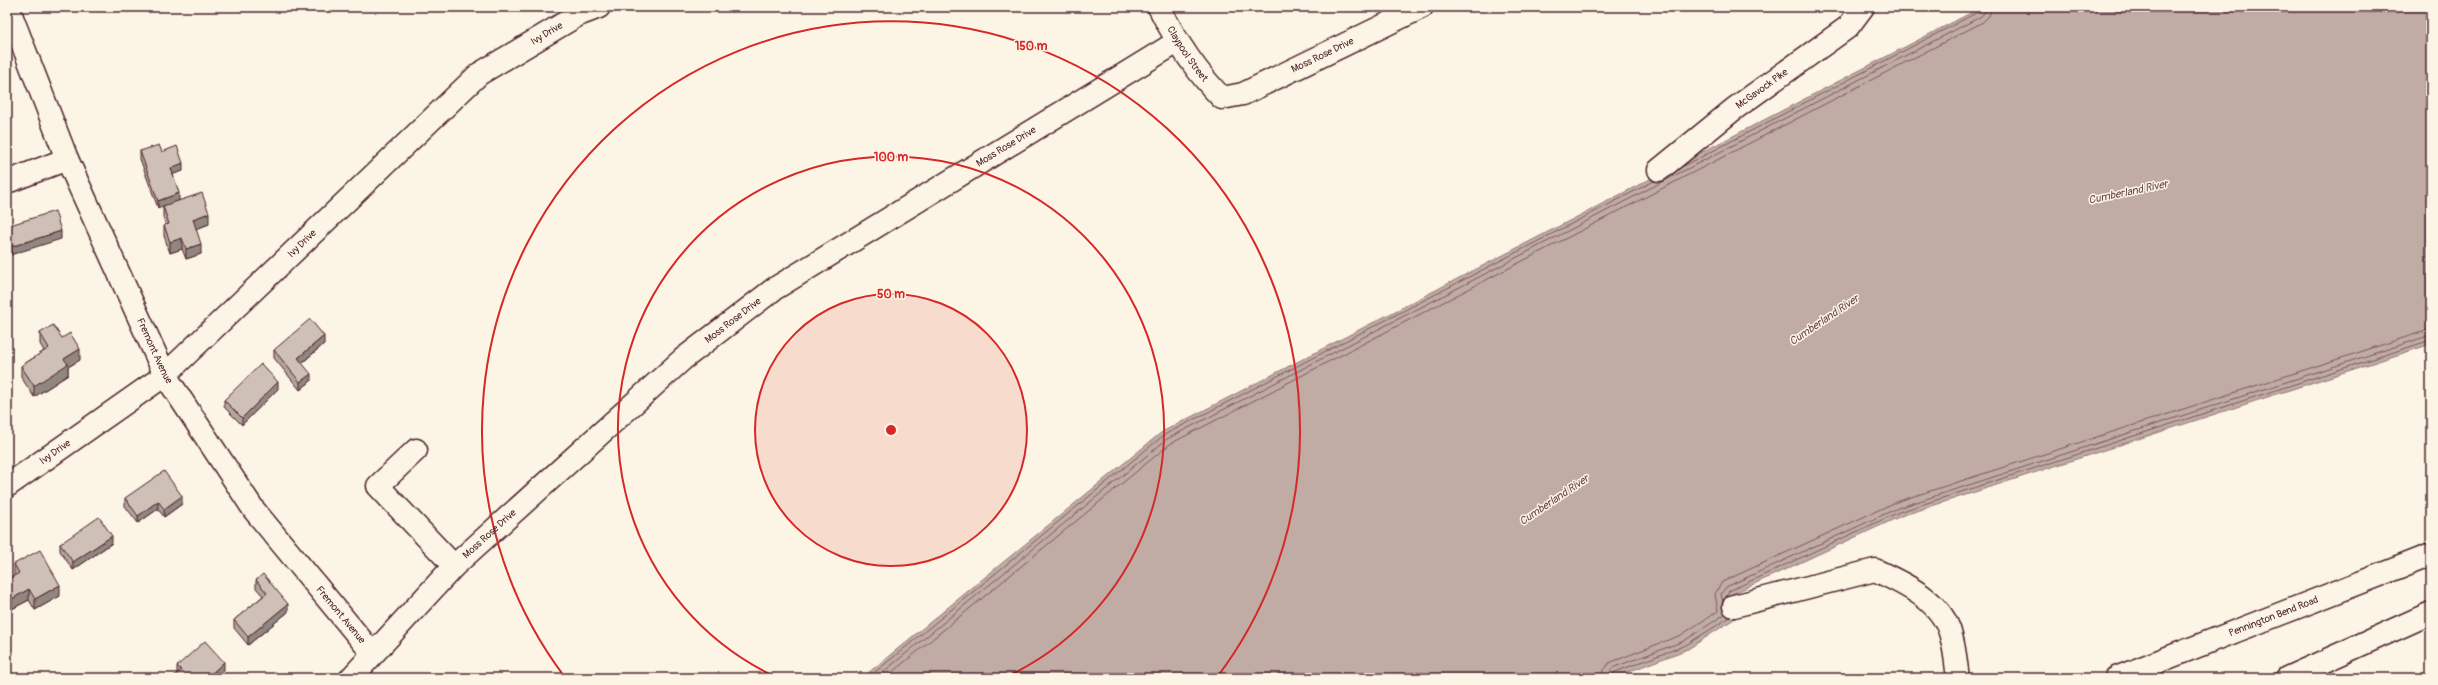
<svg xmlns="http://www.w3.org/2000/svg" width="2438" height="685" viewBox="0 0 2438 685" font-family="Pangolin,sans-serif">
  <rect width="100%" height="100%" fill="#fcf5e5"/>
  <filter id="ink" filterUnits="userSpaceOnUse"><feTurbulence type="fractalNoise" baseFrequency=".025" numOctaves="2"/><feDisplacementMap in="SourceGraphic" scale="8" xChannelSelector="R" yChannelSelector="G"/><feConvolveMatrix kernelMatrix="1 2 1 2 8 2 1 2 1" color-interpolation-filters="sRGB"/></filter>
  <g filter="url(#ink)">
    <!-- water -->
    <polygon fill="#c0aca5" stroke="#917474" points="1982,7 2431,7 2431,344 1901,516 1730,595 1737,617 1688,649 1612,678 862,678 1162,432"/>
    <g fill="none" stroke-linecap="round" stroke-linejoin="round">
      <!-- shore -->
      <g stroke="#79575c" stroke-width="1">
        <polyline points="1684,166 1978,12 1981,7"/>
        <polyline points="1726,597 1729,591 1899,512 2431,340"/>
        <polyline points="1723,602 1721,594 1726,587 1898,508 2431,335"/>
        <polyline points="868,678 1164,435 1654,181"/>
        <polyline points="876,678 1167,439 1980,17 1985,12 1986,7"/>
        <polyline points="885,678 1170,444 1983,22 1989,16 1992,7"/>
        <polyline points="1601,678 1603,670 1609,663 1681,635 1718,611 1715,594 1722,582 1896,502 2431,329"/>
        <polyline points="1607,678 1612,668 1684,641 1725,614"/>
        <polyline points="1612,678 1615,672 1686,645 1730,617"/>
      </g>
      <defs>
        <g id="minor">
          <path id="s1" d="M 8,7 L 67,159 L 165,375 L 254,510 L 373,654"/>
          <path id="s2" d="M 1159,7 C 1176,41 1195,71 1222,98 L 1243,94 L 1422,7"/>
          <path id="s3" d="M 1659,170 L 1734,109 L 1848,27 L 1863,7"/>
          <polyline points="7,182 67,159"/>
          <polyline points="416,450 378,486 454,566"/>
          <path id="s4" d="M 7,486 L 165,375 L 479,74 L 578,15 L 599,7"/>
          <path d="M 1734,606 L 1875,570 C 1905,584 1943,601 1951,636 C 1955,649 1956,664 1958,678"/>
          <path id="s5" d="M 351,678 L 454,566 L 683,359 L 774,289 L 1177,42"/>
          <path id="s6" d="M 2116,678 L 2431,555"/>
          <polyline points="2287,678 2431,613"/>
        </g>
      </defs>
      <!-- minor casing -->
      <use href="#minor" stroke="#4a1f2b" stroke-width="25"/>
      <!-- minor -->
      <use href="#minor" stroke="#fcf5e5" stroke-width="22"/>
    </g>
    <!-- wall -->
    <g fill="#b2a59d" stroke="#4a1f2b">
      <polygon points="140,151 162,152 183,171 173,174 179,201 209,224 196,229 201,254 186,259 182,249 170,253 164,236 164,225 166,225 163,217 163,206 158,208 140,159"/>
      <polygon points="40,333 62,338 80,360 68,367 68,375 34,397 21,377 21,366 44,351 40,344"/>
      <polygon points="324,344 302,363 311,381 300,390 274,358 274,350"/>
      <polygon points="278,389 242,425 224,407 224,400"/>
      <polygon points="125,498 182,504 164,517 158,509 138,523 125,506"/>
      <polygon points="112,543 73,570 60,551 60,544"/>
      <polygon points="14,564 60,596 35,610 29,600 10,610 7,605 7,580 14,576"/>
      <polygon points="256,580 288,612 248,645 234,628 234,620 263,596 256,588"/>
      <polygon points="177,666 224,670 177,674"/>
    </g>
    <!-- shaded-wall -->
    <g fill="#918680" stroke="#4a1f2b">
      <polygon points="183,163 183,171 171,175 171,168"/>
      <polygon points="179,193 179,201 158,208 158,201"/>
      <polygon points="209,213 209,224 193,230 193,219"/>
      <polygon points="61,231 61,239 7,256 7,248"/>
      <polygon points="182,238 182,249 170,253 170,242"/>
      <polygon points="201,244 201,254 186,259 186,249"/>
      <polygon points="324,336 324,344 298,366 298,358"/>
      <polygon points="80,349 80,360 68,367 68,375 34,397 34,386 64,359"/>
      <polygon points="311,374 311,381 300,390 300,382"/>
      <polygon points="278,382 278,389 242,425 242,418"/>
      <polygon points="182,496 182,504 164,517 164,509"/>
      <polygon points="158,501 158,509 138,523 138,516"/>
      <polygon points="112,536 112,543 73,570 73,562"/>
      <polygon points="60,585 60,596 35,610 35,599"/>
      <polygon points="29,589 29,600 10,610 10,600"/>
      <polygon points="288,604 288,612 248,645 248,637"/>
      <polygon points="8,628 8,639 7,640 7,629"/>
      <polygon points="224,662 224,670 215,678 207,678"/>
    </g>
    <!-- building -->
    <g fill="#cfc0b7" stroke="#4a1f2b">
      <polygon points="159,145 162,152 177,146 183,163 171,168 179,193 158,201 140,151"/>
      <polygon points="202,193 209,213 193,219 201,244 186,249 182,238 170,242 164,225 169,224 163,206"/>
      <polygon points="55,211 61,231 7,248 7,226"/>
      <polygon points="310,319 324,336 298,358 311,374 300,382 274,350"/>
      <polygon points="53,325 62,338 70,333 80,349 64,359 68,364 34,386 21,366 49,348 40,333"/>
      <polygon points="261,364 278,382 242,418 224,400"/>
      <polygon points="164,471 182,496 164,509 158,501 138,516 125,498"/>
      <polygon points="99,517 112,536 73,562 60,544"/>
      <polygon points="40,550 60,585 35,599 29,589 10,600 7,594 7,580 19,573 14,564"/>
      <polygon points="263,574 288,604 248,637 234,620 267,593 256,580"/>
      <polygon points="205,641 224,662 207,678 172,678 181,670 177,666"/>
    </g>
  </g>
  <!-- distance rings -->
  <circle cx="891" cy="430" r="136" fill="#d62828" fill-opacity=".12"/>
  <g fill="none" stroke="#d62828" stroke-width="2">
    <circle cx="891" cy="430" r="136"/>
    <path d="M776 677A273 273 0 1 1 1006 677"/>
    <path d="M564 676A409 409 0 1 1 1218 676"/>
  </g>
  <g text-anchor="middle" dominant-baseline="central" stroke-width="3" stroke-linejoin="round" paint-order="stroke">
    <!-- street labels -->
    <g font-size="10" fill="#4a1f2b" stroke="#fcf5e5">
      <text stroke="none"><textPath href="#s4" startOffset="707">Ivy Drive</textPath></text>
      <text stroke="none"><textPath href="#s2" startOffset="55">Claypool Street</textPath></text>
      <text stroke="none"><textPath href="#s2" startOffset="221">Moss Rose Drive</textPath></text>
      <text stroke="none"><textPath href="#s3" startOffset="131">McGavock Pike</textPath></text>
      <text stroke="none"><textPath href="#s5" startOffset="848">Moss Rose Drive</textPath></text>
      <text stroke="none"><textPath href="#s4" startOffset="383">Ivy Drive</textPath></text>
      <text stroke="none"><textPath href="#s5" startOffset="524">Moss Rose Drive</textPath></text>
      <text stroke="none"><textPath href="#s1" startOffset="374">Fremont Avenue</textPath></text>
      <text stroke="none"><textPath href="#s4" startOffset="59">Ivy Drive</textPath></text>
      <text stroke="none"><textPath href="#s5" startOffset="200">Moss Rose Drive</textPath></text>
      <text stroke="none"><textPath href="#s1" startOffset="698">Fremont Avenue</textPath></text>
      <text stroke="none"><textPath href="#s6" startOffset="169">Pennington Bend Road</textPath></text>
    </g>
    <!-- water labels -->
    <g font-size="11" font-style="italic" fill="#6d4950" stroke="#fcf5e5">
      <text transform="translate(2128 192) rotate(-12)">Cumberland River</text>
      <text transform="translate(1824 320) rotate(-34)">Cumberland River</text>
      <text transform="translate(1554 500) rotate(-34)">Cumberland River</text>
    </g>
  </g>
  <circle cx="891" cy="430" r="6" fill="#d62828" stroke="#fcf5e5" stroke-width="2"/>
  <g font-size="12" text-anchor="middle" font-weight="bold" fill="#d62828" stroke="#fcf5e5" stroke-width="3" stroke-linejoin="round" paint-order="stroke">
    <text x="1031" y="50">150 m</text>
    <text x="891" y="161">100 m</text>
    <text x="891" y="298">50 m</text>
  </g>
  <!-- margin -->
  <rect width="2438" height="685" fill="none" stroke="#fcf5e5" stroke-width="24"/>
  <rect x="12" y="12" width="2414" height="661" fill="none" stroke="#4a1f2b" stroke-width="1.5" filter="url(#ink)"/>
</svg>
